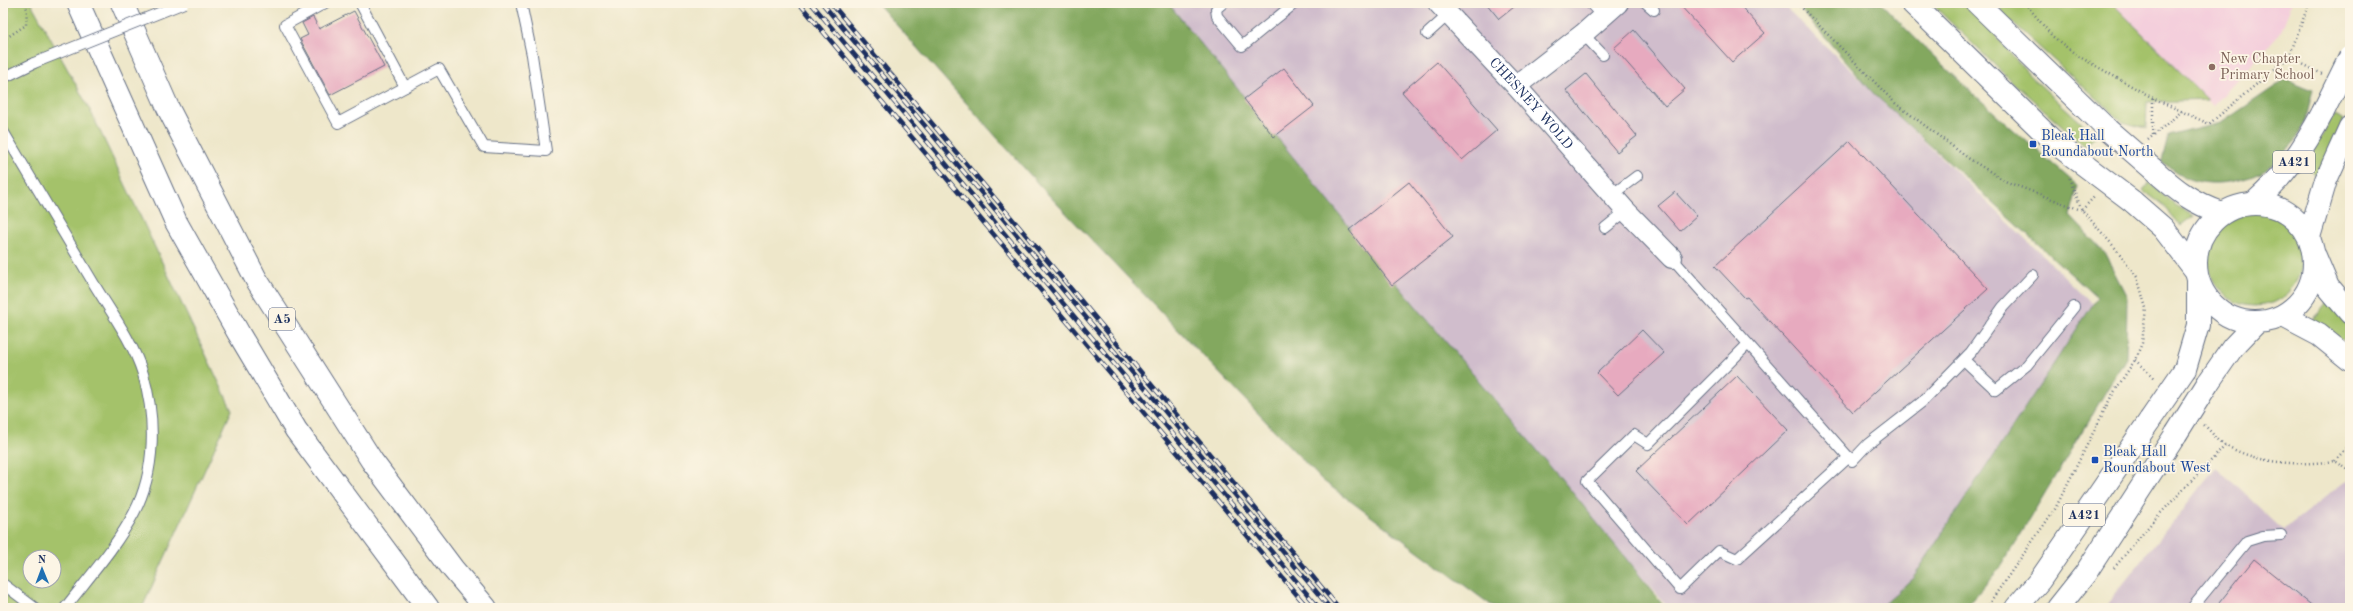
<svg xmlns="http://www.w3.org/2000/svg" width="2353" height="611" viewBox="0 0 2353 611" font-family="'Old Standard TT',serif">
  <rect width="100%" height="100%" fill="#fcf5e5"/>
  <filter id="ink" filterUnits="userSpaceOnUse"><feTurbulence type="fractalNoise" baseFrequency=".025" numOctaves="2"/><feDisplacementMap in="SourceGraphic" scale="8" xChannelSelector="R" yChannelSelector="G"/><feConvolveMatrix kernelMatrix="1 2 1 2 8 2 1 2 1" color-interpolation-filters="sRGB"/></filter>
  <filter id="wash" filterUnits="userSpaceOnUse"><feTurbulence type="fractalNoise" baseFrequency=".012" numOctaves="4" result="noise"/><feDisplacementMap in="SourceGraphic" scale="16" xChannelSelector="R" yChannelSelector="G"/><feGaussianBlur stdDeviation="0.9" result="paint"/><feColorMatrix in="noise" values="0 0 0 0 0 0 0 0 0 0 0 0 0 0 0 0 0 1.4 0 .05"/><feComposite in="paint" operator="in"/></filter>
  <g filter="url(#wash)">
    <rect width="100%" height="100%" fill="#eee7ca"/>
    <!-- built -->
    <polygon fill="#f4cfdc" points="2112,3 2292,3 2280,34 2213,106"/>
    <!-- industrial -->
    <g fill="#d0bdcc">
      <polygon points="1157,3 1781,3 2096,307 1914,580 1883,608 1669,608 1392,292"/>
      <polygon points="2216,467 2283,530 2347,480 2350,482 2350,608 2104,608"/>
    </g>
    <!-- green -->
    <g fill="#a4c26a" stroke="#607864" fill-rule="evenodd">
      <path d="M 3,3 L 31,3 L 91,112 L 232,410 L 142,608 L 3,608 ZM 30,557 L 54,557 L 54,581 L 30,581 Z"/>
      <polygon points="1931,3 1968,3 2029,75 2096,136 2085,146 2008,78"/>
      <polygon points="1998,3 2112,3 2208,100 2147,102 2146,128 2122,122 2006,17"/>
      <polygon points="2334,115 2344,120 2318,176 2305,165"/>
      <polygon points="2149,183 2177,207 2194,216 2181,226 2165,207 2143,190"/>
      <circle cx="2255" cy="259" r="47"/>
      <polygon points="2328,301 2350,327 2350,344 2311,321"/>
    </g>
    <!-- forest -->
    <g fill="#83a85e" stroke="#4f6c5e">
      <polygon points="877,3 1168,3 1366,247 1564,482 1666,608 1495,608 1322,480 1041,187"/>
      <path d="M 1795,3 L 1881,3 C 1943,69 2010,127 2078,186 L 2070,216 L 2104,252 L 2127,297 L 2126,358 L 2000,568 L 1965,608 L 1879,608 L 1913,578 L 2097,298 L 1873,93 Z"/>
      <path d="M 2286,79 L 2313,90 C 2309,103 2305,127 2298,137 C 2293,145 2273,165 2266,170 C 2235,187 2185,191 2162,160 L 2168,136 L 2221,123 Z"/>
    </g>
    <g id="blocks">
      <!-- building -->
      <g fill="#e7aabf">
        <polygon points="1486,3 1519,3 1499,19"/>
        <polygon points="1678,3 1738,3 1765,33 1732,62"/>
        <polygon points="354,11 384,67 330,95 300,39 308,35 302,23 313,17 319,29"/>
        <polygon points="1634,30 1685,89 1665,106 1614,48"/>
        <polygon points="1437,62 1497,130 1462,160 1402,92"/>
        <polygon points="1284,68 1314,106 1274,137 1244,99"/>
        <polygon points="1586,74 1637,136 1617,152 1566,90"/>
        <polygon points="1850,141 1988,289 1853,412 1747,297 1745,298 1715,266"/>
        <polygon points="1409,182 1453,237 1392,285 1349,230"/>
        <polygon points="1675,192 1697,216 1680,231 1658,206"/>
        <polygon points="1642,330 1664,353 1618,395 1597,373"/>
        <polygon points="1737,376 1788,430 1688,525 1636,471"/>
        <polygon points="2254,559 2315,608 2215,608"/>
      </g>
    </g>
  </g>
  <g filter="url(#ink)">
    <use href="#blocks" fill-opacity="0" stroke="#656f84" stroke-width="1"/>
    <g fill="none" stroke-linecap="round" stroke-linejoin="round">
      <defs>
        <g id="lane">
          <polyline points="325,3 285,25 338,123 439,69 484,147 546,151 532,55 521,3"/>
          <polyline points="360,3 405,87"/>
          <polyline points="1223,3 1216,9 1217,16 1242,46 1295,3"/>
          <polyline points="1590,3 1602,16"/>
          <polyline points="1646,3 1654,10"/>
          <polyline points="1427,34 1448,15"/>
          <polyline points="1583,34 1603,55"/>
          <polyline points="3,78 34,63"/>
          <path d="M 3,131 C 33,182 64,233 94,284 C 111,312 133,342 143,374 C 156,418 156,471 134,513 C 116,547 89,577 65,608"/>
          <polyline points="1613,194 1637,176"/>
          <polyline points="1605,228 1626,211"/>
          <polyline points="1672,258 1852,461 1868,444 1922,402 1971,352 2003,307 2033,275"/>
          <polyline points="1748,344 1648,444 1634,435 1587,481 1680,589 1719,551 1737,559 1849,457"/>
          <polyline points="1964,360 1996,390 2027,365 2074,307"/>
          <polyline points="3,584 35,608"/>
          <polyline points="2192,608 2247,541 2263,536 2281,535"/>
        </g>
        <g id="street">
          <path id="s1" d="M 1438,3 L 1516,86 L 1626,211 L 1672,258"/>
          <polyline points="1516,86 1583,34 1618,3"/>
        </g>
        <g id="secondary">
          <polyline points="1912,3 2055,143 2079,161"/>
          <polyline points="1977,3 2108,130"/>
          <path d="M 2154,170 C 2177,191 2193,203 2222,213"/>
          <polyline points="2132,201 2163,228 2196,271"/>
        </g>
        <g id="highway">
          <polyline points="78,3 176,222 239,334 296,430 428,608"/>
          <polyline points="122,3 168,108 256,279 372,461 453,569 486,608"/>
          <path d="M 2254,203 C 2285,175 2303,150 2323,112"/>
          <circle cx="2255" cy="263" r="59"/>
          <polyline points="2309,237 2326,180 2350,127"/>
          <polyline points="2315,256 2328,287 2350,313"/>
          <polyline points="2283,316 2319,335 2350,360"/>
          <polyline points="2185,369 2198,325 2198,282"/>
          <polyline points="2208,383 2233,347 2256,323"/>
          <polyline points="2016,608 2040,580 2150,420"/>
          <polyline points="2058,608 2085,574 2176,434"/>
        </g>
      </defs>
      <!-- lane casing -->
      <use href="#lane" stroke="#656f84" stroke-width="12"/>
      <!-- street casing -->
      <use href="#street" stroke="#656f84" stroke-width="22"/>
      <!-- secondary casing -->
      <use href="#secondary" stroke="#656f84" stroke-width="24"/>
      <!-- highway casing -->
      <use href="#highway" stroke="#656f84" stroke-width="24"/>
      <!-- path -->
      <g stroke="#656f84" stroke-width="2.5" stroke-dasharray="1 3" stroke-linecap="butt">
        <polyline points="1797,3 1895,103 1968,158 2007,182 2081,210"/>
        <polyline points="2025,3 2052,36 2078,56 2153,98 2209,124 2289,57 2309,3"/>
        <polyline points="3,40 26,25 27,9 25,3"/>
        <polyline points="2289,57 2322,74"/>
        <polyline points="2153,135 2153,98"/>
        <polyline points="2148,140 2182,111"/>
        <polyline points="2082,210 2095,196"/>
        <polyline points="2135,360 2155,379"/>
        <path d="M 2204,425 C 2211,431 2218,442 2227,446 C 2260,464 2298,466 2335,461 L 2350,471"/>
        <polyline points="2335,461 2350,443"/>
        <polyline points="2114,568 2155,519 2225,446"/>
        <polyline points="1986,608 2055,509 2111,397 2135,360 2142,343 2146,308 2137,277 2117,250 2082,210 2069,178"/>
      </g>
      <!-- lane -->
      <use href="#lane" stroke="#fff" stroke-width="10"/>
      <!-- street -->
      <use href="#street" stroke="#fff" stroke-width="20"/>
      <!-- secondary -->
      <use href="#secondary" stroke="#fff" stroke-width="22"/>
      <!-- highway -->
      <use href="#highway" stroke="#fff" stroke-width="22"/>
      <defs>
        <g id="rail">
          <polyline points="799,3 1308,608"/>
          <polyline points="811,3 1319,608"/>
          <polyline points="822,3 1330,608"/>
          <polyline points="831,3 1339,608"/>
        </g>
      </defs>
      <!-- rail casing -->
      <use href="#rail" stroke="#1b2f5e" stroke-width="4.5"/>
      <!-- rail -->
      <use href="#rail" stroke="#fcf5e5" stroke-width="3" stroke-dasharray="9" stroke-linecap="butt"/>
      <defs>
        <polyline id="lane-bridge" points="34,63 184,3"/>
        <g id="secondary-bridge">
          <polyline points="2108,130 2154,170"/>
          <polyline points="2079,161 2132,201"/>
        </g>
        <g id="highway-bridge">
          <polyline points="2323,112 2350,57"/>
          <polyline points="2150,420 2185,369"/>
          <polyline points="2176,434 2208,383"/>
        </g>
      </defs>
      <!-- lane-bridge casing -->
      <use href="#lane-bridge" stroke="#656f84" stroke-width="12" stroke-linecap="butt"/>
      <!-- secondary-bridge casing -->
      <use href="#secondary-bridge" stroke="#656f84" stroke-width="24" stroke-linecap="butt"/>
      <!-- highway-bridge casing -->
      <use href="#highway-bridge" stroke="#656f84" stroke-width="24" stroke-linecap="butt"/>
      <!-- lane-bridge -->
      <use href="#lane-bridge" stroke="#fff" stroke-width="10"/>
      <!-- secondary-bridge -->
      <use href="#secondary-bridge" stroke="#fff" stroke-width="22"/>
      <!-- highway-bridge -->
      <use href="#highway-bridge" stroke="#fff" stroke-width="22"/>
    </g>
  </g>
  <!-- markers -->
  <circle fill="#8d6e63" stroke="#fcf5e5" stroke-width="1.5" cx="2212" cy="67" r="4"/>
  <g fill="#1a4fb4" stroke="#fcf5e5" stroke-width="1.5">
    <rect x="2029" y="140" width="8" height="8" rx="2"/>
    <rect x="2091" y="456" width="8" height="8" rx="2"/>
  </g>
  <g text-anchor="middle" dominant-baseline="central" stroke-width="3.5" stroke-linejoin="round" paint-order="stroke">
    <!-- shield labels -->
    <g fill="#fcf5e5" stroke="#5e6a86" stroke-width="1">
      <rect x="2273" y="151" width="42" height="22" rx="3"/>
      <rect x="269" y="308" width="26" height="22" rx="3"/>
      <rect x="2063" y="504" width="42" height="22" rx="3"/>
    </g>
    <g font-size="13" font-weight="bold" fill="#1b2f5e">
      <text x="2294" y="162">A421</text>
      <text x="282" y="319">A5</text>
      <text x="2084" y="515">A421</text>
    </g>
    <!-- education labels -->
    <g font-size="14" fill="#785e54" stroke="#fcf5e5" text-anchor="start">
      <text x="2220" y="59">New Chapter<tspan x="2220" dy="16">Primary School</tspan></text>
    </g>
    <!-- street labels -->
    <g font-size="14" fill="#1b2f5e" stroke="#fcf5e5">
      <text stroke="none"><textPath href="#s1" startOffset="137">CHESNEY WOLD</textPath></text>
    </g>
    <!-- transit labels -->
    <g font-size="14" fill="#164399" stroke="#fcf5e5" text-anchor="start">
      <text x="2041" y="136">Bleak Hall<tspan x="2041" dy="16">Roundabout North</tspan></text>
      <text x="2103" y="452">Bleak Hall<tspan x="2103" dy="16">Roundabout West</tspan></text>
    </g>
  </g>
  <!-- margin -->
  <rect width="2353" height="611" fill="none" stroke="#fcf5e5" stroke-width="16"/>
  <!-- north arrow -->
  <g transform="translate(42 569) rotate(359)"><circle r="19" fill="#fcf5e5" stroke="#a2a6af"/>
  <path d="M0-3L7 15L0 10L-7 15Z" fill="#1f6fb2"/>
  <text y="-6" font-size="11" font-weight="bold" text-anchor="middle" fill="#1b2f5e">N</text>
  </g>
</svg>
